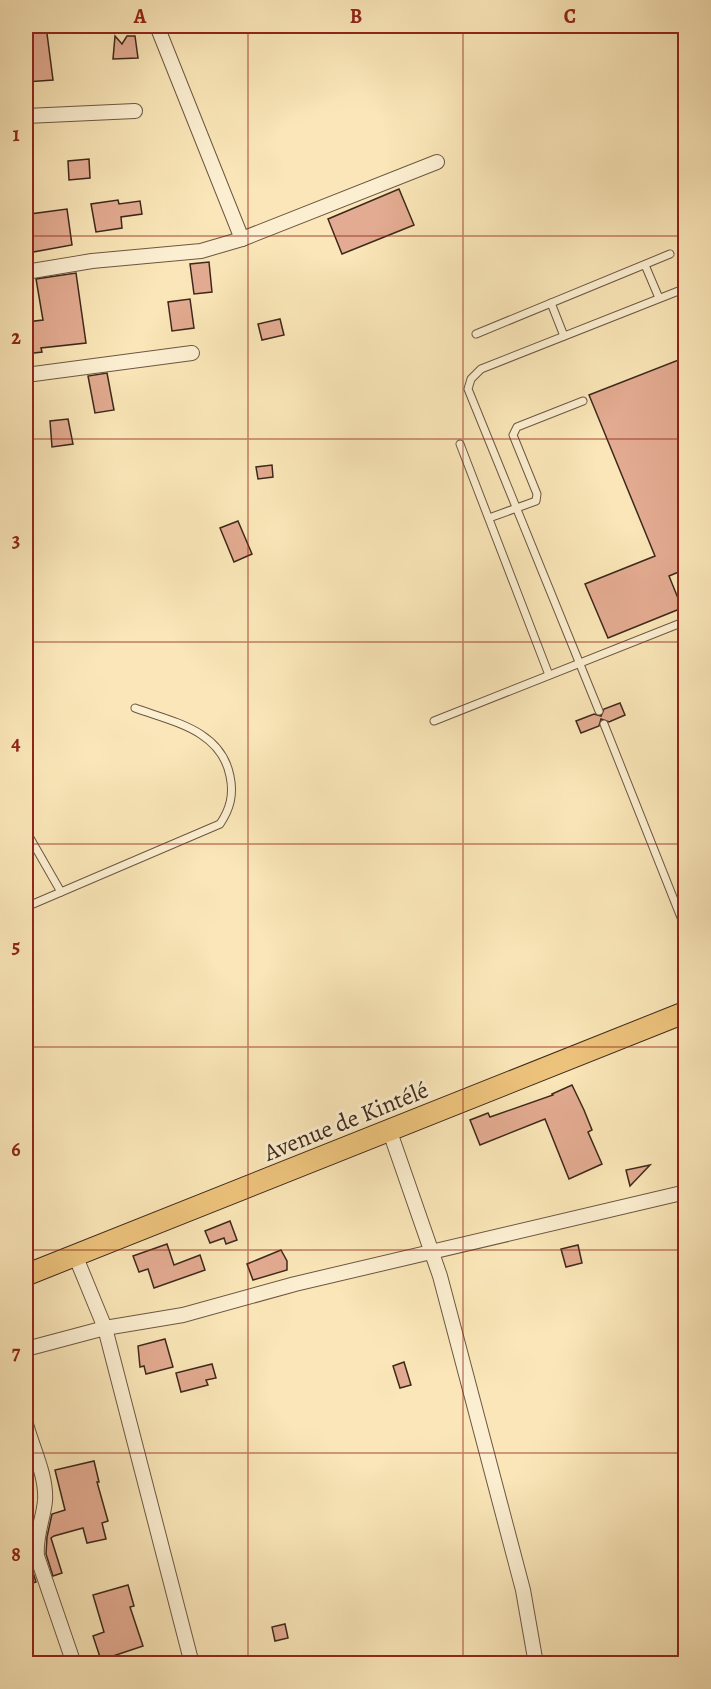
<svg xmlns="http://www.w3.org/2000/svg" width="711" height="1689" viewBox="0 0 711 1689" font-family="Alegreya,serif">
  <rect width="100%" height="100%" fill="#fae6b8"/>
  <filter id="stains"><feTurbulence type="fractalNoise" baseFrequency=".00333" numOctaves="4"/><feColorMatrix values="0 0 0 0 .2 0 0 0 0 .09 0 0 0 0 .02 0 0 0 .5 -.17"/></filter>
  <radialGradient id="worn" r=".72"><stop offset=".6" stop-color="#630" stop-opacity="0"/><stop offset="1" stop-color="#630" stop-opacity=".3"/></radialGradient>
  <!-- building -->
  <g fill="#e3ab91" stroke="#3d291b" stroke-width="1.5">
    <polygon points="38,26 46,26 53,80 26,82 26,60 28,60 26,27"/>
    <polygon points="115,36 122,44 127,36 135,36 138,58 113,59"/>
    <polygon points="89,159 90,178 69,180 68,161"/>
    <polygon points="399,189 414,225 342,254 328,219"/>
    <polygon points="118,200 119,204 140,201 142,214 121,217 122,228 96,232 91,204"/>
    <polygon points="67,209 72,245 33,252 30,214"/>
    <polygon points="209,262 212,292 194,294 190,264"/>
    <polygon points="76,273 86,343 41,348 42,352 26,354 26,322 43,320 36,279"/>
    <polygon points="190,299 194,328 172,331 168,302"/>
    <polygon points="280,319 284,335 262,340 258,324"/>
    <polygon points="686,357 686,569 669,576 682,608 608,638 585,584 655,556 589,395"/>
    <polygon points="107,373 114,410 95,413 88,376"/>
    <polygon points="68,419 73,444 52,447 50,421"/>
    <polygon points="272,465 273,477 258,479 256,467"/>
    <polygon points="238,521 252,554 234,562 220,528"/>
    <polygon points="620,703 625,715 609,722 601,719 599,726 581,733 576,721 594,714 601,716 604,709"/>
    <polygon points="572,1085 584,1110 592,1130 588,1132 602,1164 569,1179 545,1119 480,1145 470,1120 488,1113 490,1117 553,1095 552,1094"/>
    <polygon points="650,1165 630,1186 626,1170"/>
    <polygon points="230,1221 237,1240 226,1244 224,1238 210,1243 205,1231"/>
    <polygon points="167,1244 174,1265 200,1255 205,1270 154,1288 148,1269 139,1272 133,1256"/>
    <polygon points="578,1245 582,1263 566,1267 561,1249"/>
    <polygon points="281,1250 287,1261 287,1270 253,1280 247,1264"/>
    <polygon points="165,1339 173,1367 146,1374 144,1366 140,1367 138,1346"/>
    <polygon points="404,1362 411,1385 400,1388 393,1366"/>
    <polygon points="212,1364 216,1378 206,1380 208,1385 181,1392 176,1373"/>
    <polygon points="94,1461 99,1482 97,1482 108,1521 102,1523 106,1539 87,1543 83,1528 54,1536 51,1538 62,1573 53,1576 46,1554 47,1537 52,1514 65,1510 55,1470"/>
    <polygon points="32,1519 28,1556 36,1582 26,1585 26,1521"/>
    <polygon points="128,1585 134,1606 130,1607 143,1646 101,1660 93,1636 104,1632 93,1595"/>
    <polygon points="285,1624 288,1638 275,1641 272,1627"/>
  </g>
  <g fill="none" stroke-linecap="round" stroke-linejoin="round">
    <defs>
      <g id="lane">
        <polyline points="645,265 659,298"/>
        <polyline points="551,303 564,336"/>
        <polyline points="476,334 670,254"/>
        <polyline points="460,444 549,675"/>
        <polyline points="489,518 536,501 537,494 513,435 517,427 583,401"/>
        <polyline points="599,711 468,389 471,379 481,369 686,288"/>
        <polyline points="434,721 686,621"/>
        <polyline points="604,724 686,930"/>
        <polyline points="26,831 61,892"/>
        <path d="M 26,907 L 220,824 C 230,809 234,795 230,776 C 221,730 173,722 135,708"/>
      </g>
      <g id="street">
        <polyline points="157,26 242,239"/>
        <polyline points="26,116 135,111"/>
        <polyline points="26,272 92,261 201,251 242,239 437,162"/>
        <polyline points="26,375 192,353"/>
        <polyline points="390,1132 440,1276 523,1590 536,1664"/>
        <polyline points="75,1255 105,1328 183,1315 295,1284 686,1192"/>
        <polyline points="26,1349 105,1328 192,1664"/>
        <path d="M 26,1424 C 32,1447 47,1476 45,1501 C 43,1520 35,1537 37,1556 L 74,1664"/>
      </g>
      <polyline id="primary" points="26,1275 686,1012"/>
    </defs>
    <!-- lane casing -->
    <use href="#lane" stroke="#6c5842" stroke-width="9"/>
    <!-- street casing -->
    <use href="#street" stroke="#6c5842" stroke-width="16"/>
    <!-- primary casing -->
    <use href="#primary" stroke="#3d291b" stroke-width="23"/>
    <!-- lane -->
    <use href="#lane" stroke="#fcefd1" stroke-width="7"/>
    <!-- street -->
    <use href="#street" stroke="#fcefd1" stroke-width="14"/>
    <!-- primary -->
    <use href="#primary" stroke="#edc37c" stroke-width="21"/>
  </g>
  <!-- grid -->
  <path fill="none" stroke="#8f2418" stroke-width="1.5" stroke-opacity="0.55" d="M 248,26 L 248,1664M 463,26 L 463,1664M 26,236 L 686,236M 26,439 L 686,439M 26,642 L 686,642M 26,844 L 686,844M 26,1047 L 686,1047M 26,1250 L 686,1250M 26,1453 L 686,1453"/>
  <g text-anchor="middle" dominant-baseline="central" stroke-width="6" stroke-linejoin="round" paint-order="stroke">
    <!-- street labels -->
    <g font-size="24" fill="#3d291b" stroke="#fcefd1">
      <text transform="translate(346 1121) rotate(-22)">Avenue de Kintélé</text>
    </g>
  </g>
  <!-- margin -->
  <rect width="711" height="1689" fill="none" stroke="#fae6b8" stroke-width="66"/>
  <rect x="33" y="33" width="645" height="1623" fill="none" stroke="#8f2418" stroke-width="2"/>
  <g font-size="20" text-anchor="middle" font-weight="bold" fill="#8f2418">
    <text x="140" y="23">A</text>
    <text x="356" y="23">B</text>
    <text x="570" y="23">C</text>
    <text x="16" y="141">1</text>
    <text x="16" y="344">2</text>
    <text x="16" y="547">3</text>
    <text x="16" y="750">4</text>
    <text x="16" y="953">5</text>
    <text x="16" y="1156">6</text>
    <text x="16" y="1359">7</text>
    <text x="16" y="1561">8</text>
  </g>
  <rect width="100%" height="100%" filter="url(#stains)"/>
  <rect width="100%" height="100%" fill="url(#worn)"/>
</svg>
